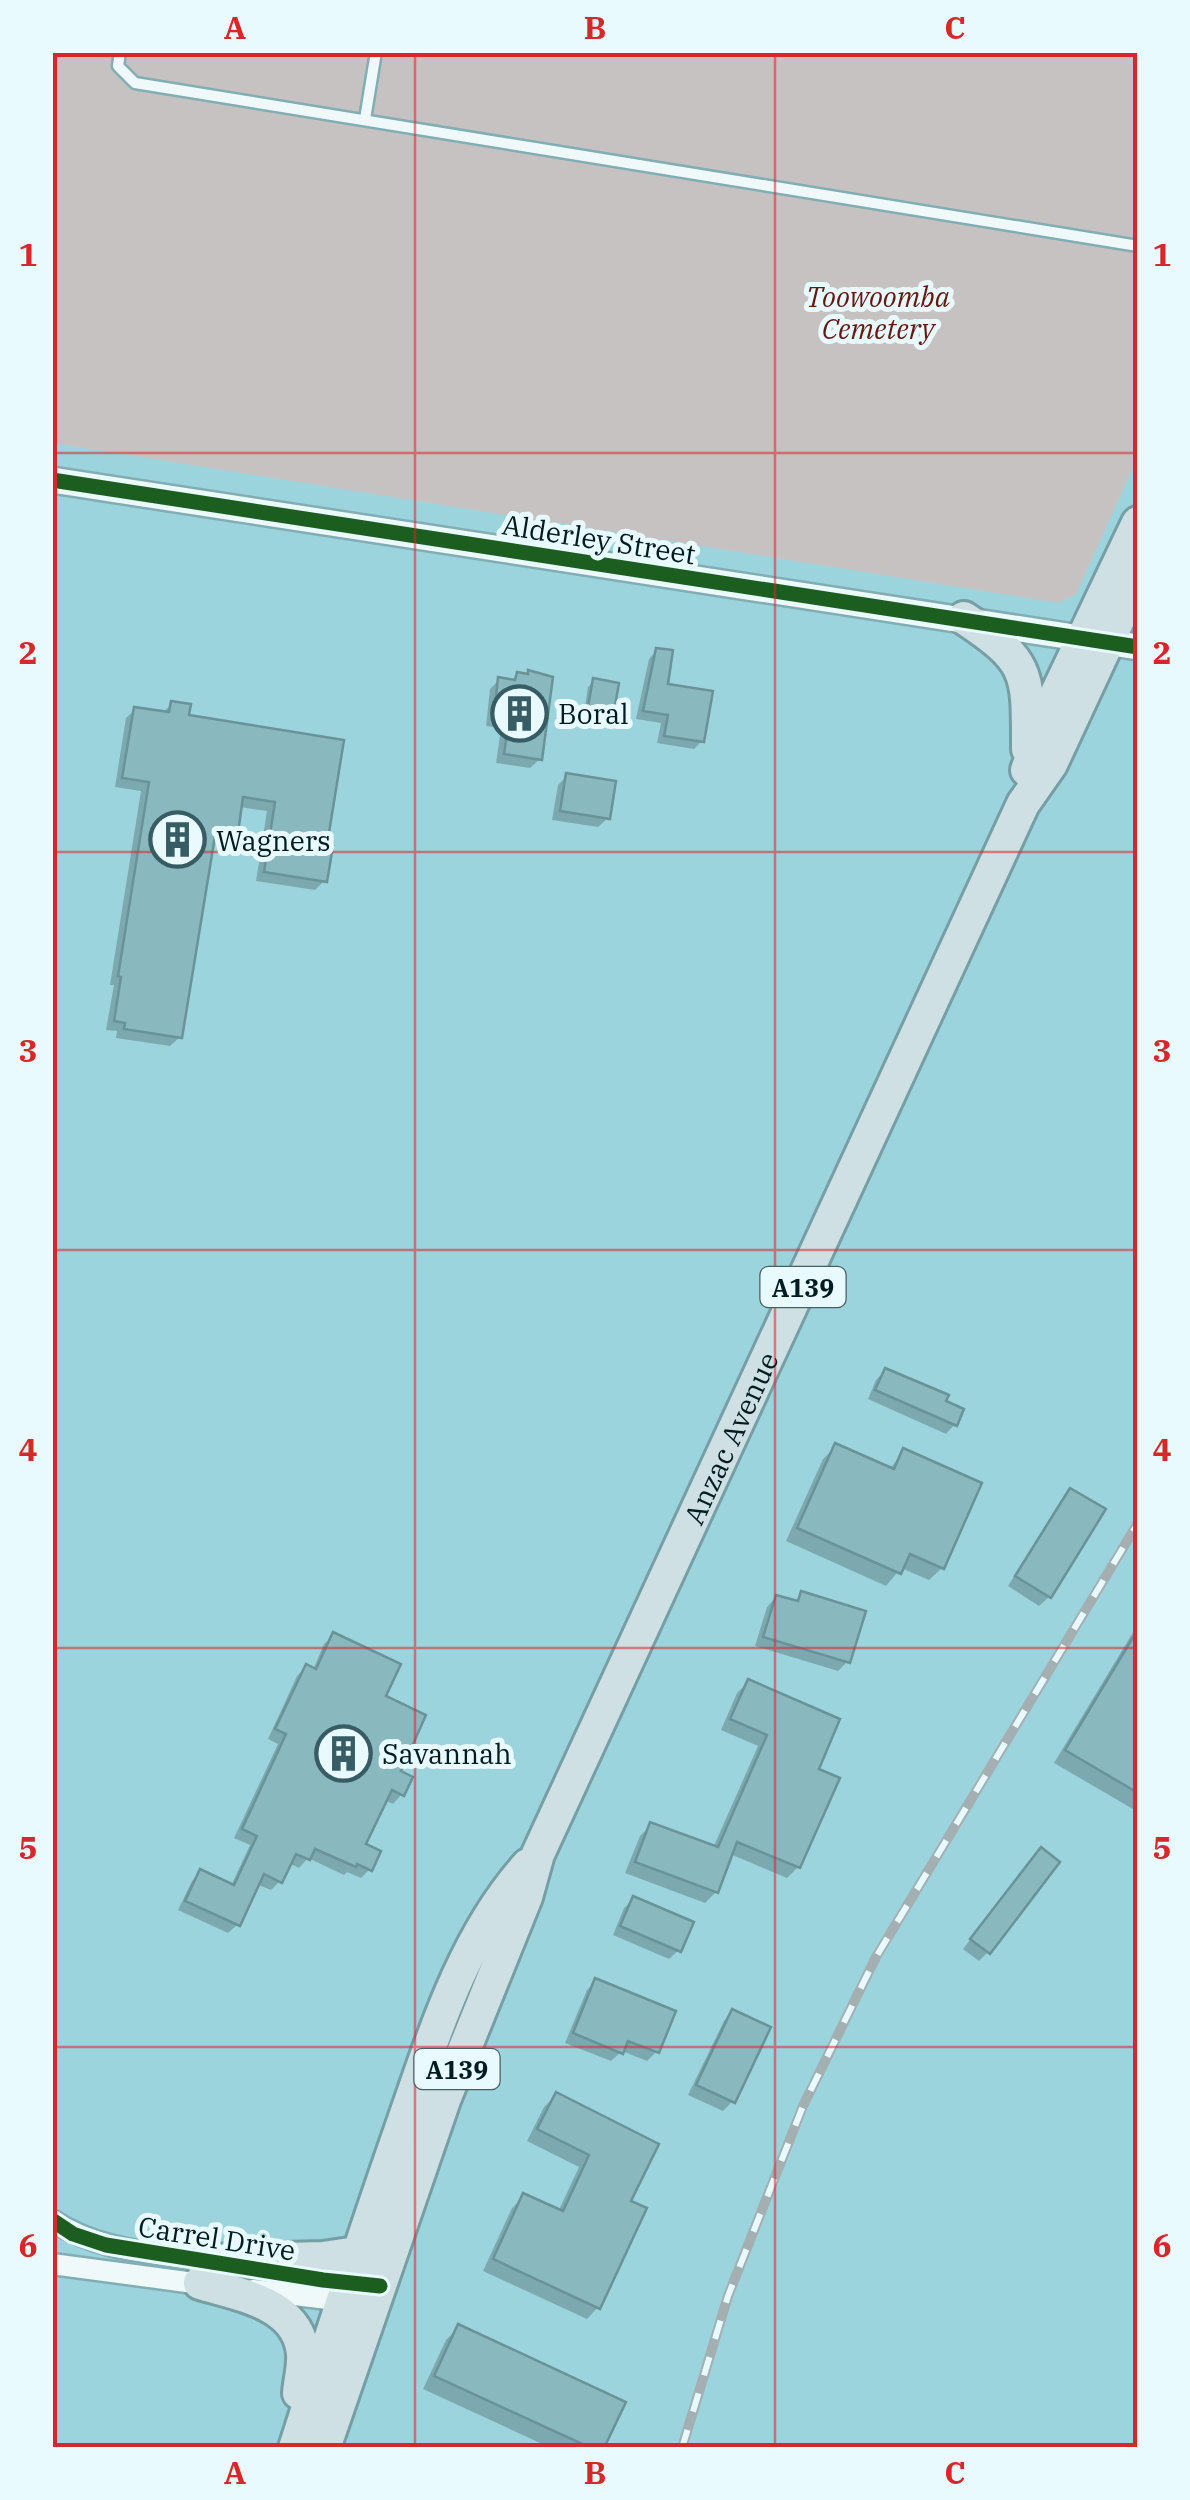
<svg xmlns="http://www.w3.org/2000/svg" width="1190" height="2500" viewBox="0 0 1190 2500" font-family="'IBM Plex Serif',serif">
  <rect width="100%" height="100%" fill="#9cd4dd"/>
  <!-- green -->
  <polygon fill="#c7c2c2" points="52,53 1137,53 1137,459 1076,594 1059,603 53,443"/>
  <!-- shadow -->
  <g fill="#0003">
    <polygon points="657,650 665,686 702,741 694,749 657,743 661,723 636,719 649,659"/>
    <polygon points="518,674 540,759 530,768 496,763 501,728 486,726 490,689 499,680 510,682"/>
    <polygon points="594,681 612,710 606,716 584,713 588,687"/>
    <polygon points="172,704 324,847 324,881 315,890 256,881 267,811 239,807 235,832 226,841 212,839 180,1037 170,1046 116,1038 117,1031 106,1030 114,985 110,985 141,791 115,787 126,718 135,709 162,713"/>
    <polygon points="567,776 608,818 598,827 552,820 558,785"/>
    <polygon points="885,1371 943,1403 955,1424 946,1434 868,1399 876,1380"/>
    <polygon points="836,1446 889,1470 904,1451 942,1568 929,1580 901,1568 886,1586 786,1541 823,1459"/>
    <polygon points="1071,1491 1049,1597 1039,1606 1008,1586 1061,1500"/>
    <polygon points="802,1594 847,1662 838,1671 755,1646 767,1607 776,1597 793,1603"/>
    <polygon points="1138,1624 1138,1812 1054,1763"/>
    <polygon points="334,1635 383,1698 402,1794 393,1804 384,1800 363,1846 370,1869 361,1878 347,1872 344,1875 308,1858 299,1868 289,1863 280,1881 271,1890 256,1884 238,1924 228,1933 178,1910 192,1881 201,1872 231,1886 250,1845 234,1838 278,1744 268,1739 297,1676 306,1667 313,1670 324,1644"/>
    <polygon points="748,1682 816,1770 798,1867 787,1878 730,1854 716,1892 705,1903 625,1873 640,1836 651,1825 713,1848 758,1746 721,1730 737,1693"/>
    <polygon points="1032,1860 988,1952 979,1961 963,1949"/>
    <polygon points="634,1899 679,1950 669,1959 613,1935 624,1908"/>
    <polygon points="596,1981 656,2052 647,2061 622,2051 611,2061 565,2043 587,1990"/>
    <polygon points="733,2012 768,2028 732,2102 723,2111 688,2095 724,2021"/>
    <polygon points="556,2095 627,2202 598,2307 587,2319 483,2271 512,2208 524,2196 558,2212 579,2167 527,2141 544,2107"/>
    <polygon points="458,2328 602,2448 551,2448 423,2389 446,2340"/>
  </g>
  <!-- building -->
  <g fill="#8ab8bf" stroke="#699399" stroke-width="2.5">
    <polygon points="656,648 673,650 668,684 713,691 704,742 664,736 668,715 643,711"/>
    <polygon points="528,670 553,677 542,760 504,754 509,720 494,717 498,677 515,680 517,672 528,674"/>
    <polygon points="593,678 619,683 614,712 588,707"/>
    <polygon points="171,701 191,704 189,715 344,740 327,845 333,846 327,882 264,872 275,802 243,797 238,833 216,830 182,1038 124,1029 125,1023 114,1021 121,977 118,976 149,782 122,778 134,707 169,712"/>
    <polygon points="566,773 616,781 610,819 560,811"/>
    <polygon points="885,1368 949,1395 946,1401 964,1409 957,1426 875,1390"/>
    <polygon points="835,1443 894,1469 903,1448 982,1483 944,1569 910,1554 901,1574 797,1528"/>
    <polygon points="1070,1488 1106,1509 1051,1598 1015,1576"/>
    <polygon points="801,1591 866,1611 850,1663 763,1637 776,1595 798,1601"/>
    <polygon points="1138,1629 1138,1793 1065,1750"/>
    <polygon points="333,1632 401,1664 386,1696 426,1715 401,1771 413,1777 404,1796 392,1790 366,1844 381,1851 372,1871 357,1864 356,1867 315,1849 310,1860 296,1854 282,1883 264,1874 240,1926 185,1901 200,1869 234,1885 257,1836 242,1829 286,1734 275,1729 306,1664 316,1669"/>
    <polygon points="748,1679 840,1719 819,1769 840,1778 800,1868 737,1842 718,1893 635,1862 650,1822 718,1847 767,1735 730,1719"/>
    <polygon points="1041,1847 1060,1862 990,1954 970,1939"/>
    <polygon points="633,1896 694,1922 681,1952 620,1926"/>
    <polygon points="595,1978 676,2011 659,2053 628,2041 623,2054 573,2033"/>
    <polygon points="732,2009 771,2027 735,2103 696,2085"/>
    <polygon points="556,2092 659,2144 631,2201 647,2208 600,2309 493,2259 523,2193 563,2211 589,2155 537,2129"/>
    <polygon points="458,2324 626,2402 604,2448 591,2448 434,2376"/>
  </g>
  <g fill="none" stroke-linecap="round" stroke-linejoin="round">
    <defs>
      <g id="service">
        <polyline points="120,52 118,66 135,83 1138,246"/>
        <polyline points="365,119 376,52"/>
      </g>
      <g id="minor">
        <path d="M 52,2220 C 99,2252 158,2253 213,2262"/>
        <polyline points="52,2264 209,2285"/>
        <polyline points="266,2271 356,2283"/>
        <polyline points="253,2290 353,2302"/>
      </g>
      <polyline id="tertiary" points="52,480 1138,647"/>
      <g id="trunk">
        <path d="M 964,618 C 1030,662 1028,672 1028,749"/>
        <polyline points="1027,770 1057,693 1138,523"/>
        <polyline points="203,2261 323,2258 357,2253"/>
        <path d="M 200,2283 C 239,2295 299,2303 303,2354 C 304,2366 300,2381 299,2393"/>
        <path d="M 295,2448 C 330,2339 365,2231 403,2123 C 434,2034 464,1936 528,1865"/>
        <path id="s1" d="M 324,2448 L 444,2100 L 526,1897 L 538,1854 L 1023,804 L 1051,764 L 1138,577"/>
      </g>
    </defs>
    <!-- service casing -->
    <use href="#service" stroke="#80aeb4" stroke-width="15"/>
    <!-- minor casing -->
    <use href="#minor" stroke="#80aeb4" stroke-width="25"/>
    <!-- tertiary casing -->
    <use href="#tertiary" stroke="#80aeb4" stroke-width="30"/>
    <!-- trunk casing -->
    <use href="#trunk" stroke="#769fa5" stroke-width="38"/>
    <!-- service -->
    <use href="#service" stroke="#f0f9fa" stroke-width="10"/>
    <!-- minor -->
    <use href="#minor" stroke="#f0f9fa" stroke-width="20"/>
    <!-- tertiary -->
    <use href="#tertiary" stroke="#f0f9fa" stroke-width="25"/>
    <!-- trunk -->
    <use href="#trunk" stroke="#cee0e3" stroke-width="32"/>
    <defs>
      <polyline id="rail" points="682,2448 728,2296 803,2106 876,1957 1138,1523"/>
    </defs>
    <!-- rail casing -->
    <use href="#rail" stroke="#a3afb1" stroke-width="10"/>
    <!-- rail -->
    <use href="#rail" stroke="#e8fafd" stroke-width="6" stroke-dasharray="19" stroke-linecap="butt"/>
    <defs>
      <g id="cycleway">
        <polyline points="52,480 1138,647"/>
        <polyline points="52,2220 73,2234 106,2245 323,2280 380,2286"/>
      </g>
    </defs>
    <!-- cycleway casing -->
    <use href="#cycleway" stroke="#e8fafd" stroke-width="21"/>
    <!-- cycleway -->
    <use href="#cycleway" stroke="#1b5e20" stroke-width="15"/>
  </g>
  <!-- grid -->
  <path fill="none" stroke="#d62828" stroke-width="2.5" stroke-opacity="0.55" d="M 415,52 L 415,2448M 775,52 L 775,2448M 52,453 L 1138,453M 52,852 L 1138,852M 52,1250 L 1138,1250M 52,1648 L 1138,1648M 52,2047 L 1138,2047"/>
  <!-- icons -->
  <defs>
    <symbol id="building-ring" viewBox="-11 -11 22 22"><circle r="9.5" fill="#e8fafd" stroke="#375c63" stroke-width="1.5"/><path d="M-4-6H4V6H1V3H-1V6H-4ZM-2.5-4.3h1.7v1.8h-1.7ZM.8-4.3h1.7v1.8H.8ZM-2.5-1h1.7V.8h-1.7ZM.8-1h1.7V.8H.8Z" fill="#375c63"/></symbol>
  </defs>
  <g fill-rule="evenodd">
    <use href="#building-ring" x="488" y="682" width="63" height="63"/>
    <use href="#building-ring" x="146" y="808" width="63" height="63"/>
    <use href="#building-ring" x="312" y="1722" width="63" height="63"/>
  </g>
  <g text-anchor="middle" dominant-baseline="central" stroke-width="10" stroke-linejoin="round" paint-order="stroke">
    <!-- shield labels -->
    <g fill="#e8fafd" stroke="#465f63" stroke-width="2.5">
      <rect x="760.5" y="1267" width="85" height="40" rx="8"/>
      <rect x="414.5" y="2049" width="85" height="40" rx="8"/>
    </g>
    <g font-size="25" font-weight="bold" fill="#001c21">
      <text x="803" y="1287">A139</text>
      <text x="457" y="2069">A139</text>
    </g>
    <!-- park labels -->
    <g font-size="28" font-style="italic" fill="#661813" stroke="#e8fafd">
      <text x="878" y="296">Toowoomba<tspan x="878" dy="32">Cemetery</tspan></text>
    </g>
    <!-- street labels -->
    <g font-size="28" fill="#001c21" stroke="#e8fafd">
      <text transform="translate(599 539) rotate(9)">Alderley Street</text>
      <text stroke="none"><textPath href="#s1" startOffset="1090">Anzac Avenue</textPath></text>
      <text transform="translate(217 2238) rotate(9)">Carrel Drive</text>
    </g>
    <!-- poi labels -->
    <g font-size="28" fill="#001c21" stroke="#e8fafd" text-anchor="start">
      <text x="558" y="713">Boral</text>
      <text x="216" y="840">Wagners</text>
      <text x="382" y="1753">Savannah</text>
    </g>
  </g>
  <!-- border -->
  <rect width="1190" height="2500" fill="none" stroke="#e8fafd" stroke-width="110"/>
  <rect x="55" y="55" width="1080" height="2390" fill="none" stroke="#d62828" stroke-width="4"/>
  <g font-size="32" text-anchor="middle" font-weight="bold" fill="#d62828">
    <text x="235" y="39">A</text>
    <text x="595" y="39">B</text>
    <text x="955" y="39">C</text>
    <text x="28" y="266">1</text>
    <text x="1162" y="266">1</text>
    <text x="28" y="664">2</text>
    <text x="1162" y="664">2</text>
    <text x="28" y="1062">3</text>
    <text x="1162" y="1062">3</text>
    <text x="28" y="1461">4</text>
    <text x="1162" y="1461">4</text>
    <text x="28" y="1859">5</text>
    <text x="1162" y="1859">5</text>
    <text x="28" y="2257">6</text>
    <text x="1162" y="2257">6</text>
    <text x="235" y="2484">A</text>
    <text x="595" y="2484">B</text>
    <text x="955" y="2484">C</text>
  </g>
</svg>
